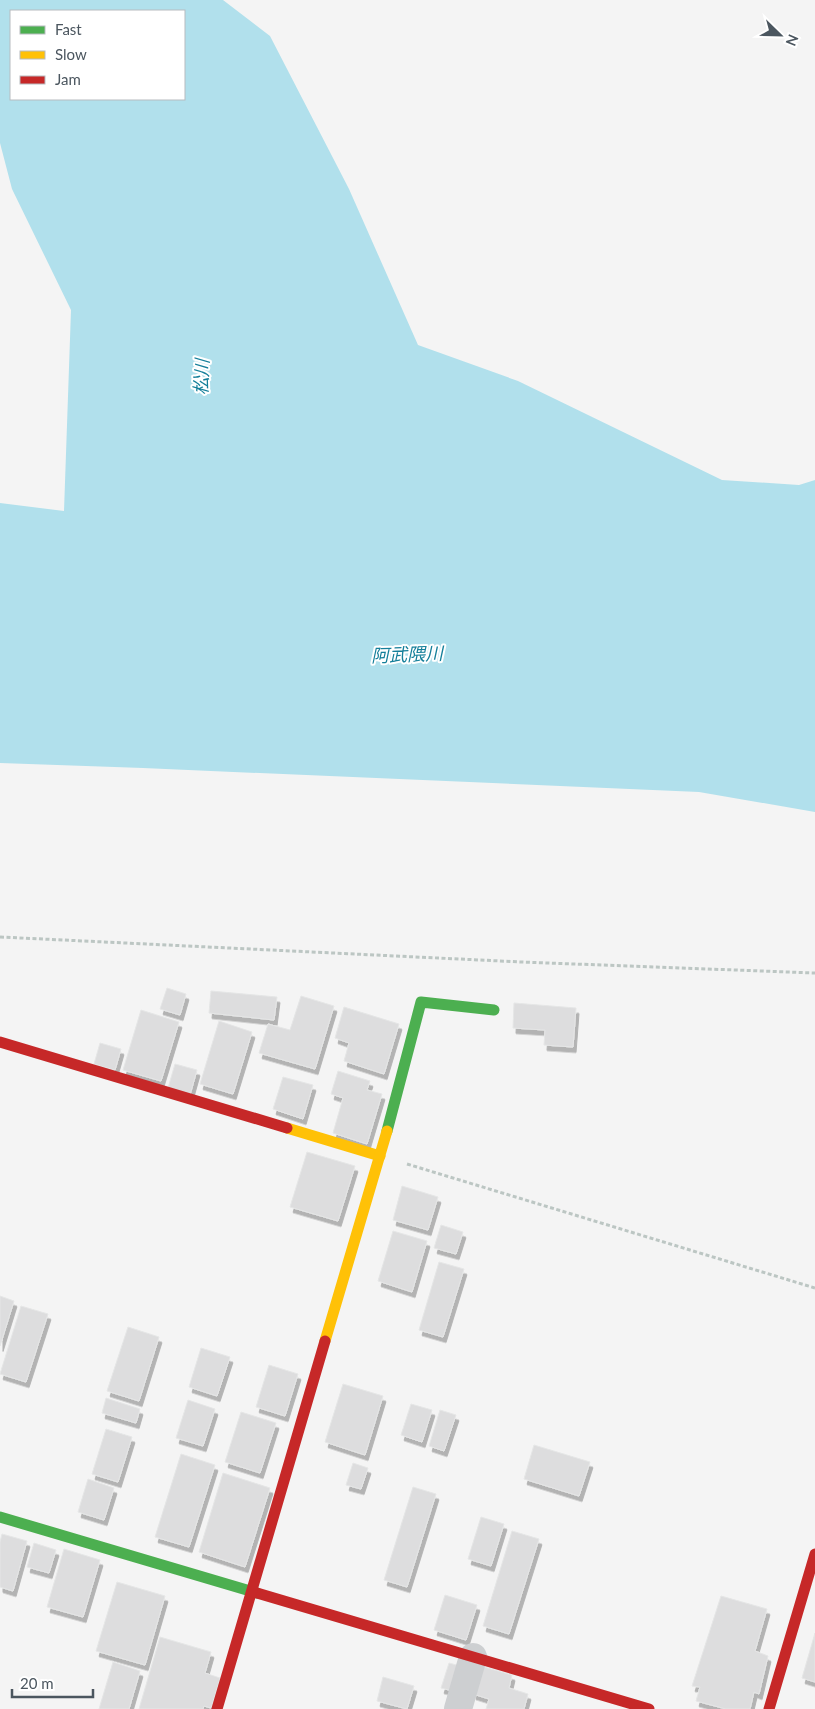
<svg xmlns="http://www.w3.org/2000/svg" width="815" height="1709" viewBox="0 0 815 1709" font-family="Lato,'Noto Sans JP',sans-serif">
  <defs>
    <filter id="shadow"><feDropShadow dx="3" dy="5.5" stdDeviation="0" flood-color="#0004"/></filter>
  </defs>
  <rect width="100%" height="100%" fill="#f4f4f4"/>
  <!-- water -->
  <path fill="#b1e0ec" fill-rule="evenodd" d="M 0,0 L 223,0 L 270,36 L 349,189 L 418,345 L 518,381 L 722,480 L 799,485 L 815,480 L 815,812 L 699,792 L 143,768 L 0,763 L 0,503 L 64,511 L 71,310 L 12,189 L 0,143 ZM 11,11 L 184,11 L 184,99 L 11,99 Z"/>
  <!-- building -->
  <g fill="#ddddde" stroke="#e5e6e6" filter="url(#shadow)">
    <polygon points="167,988 186,994 180,1015 160,1009"/>
    <polygon points="211,991 277,997 274,1020 209,1013"/>
    <polygon points="301,996 334,1006 315,1069 259,1053 268,1024 290,1030"/>
    <polygon points="514,1003 576,1008 573,1047 544,1045 545,1030 513,1028"/>
    <polygon points="344,1007 399,1024 384,1074 344,1061 349,1043 335,1038"/>
    <polygon points="141,1010 179,1022 161,1081 123,1070"/>
    <polygon points="219,1021 252,1032 233,1094 200,1084"/>
    <polygon points="100,1043 121,1049 115,1070 94,1064"/>
    <polygon points="175,1064 197,1070 190,1095 168,1088"/>
    <polygon points="338,1071 370,1081 367,1090 382,1094 367,1144 333,1133 343,1098 331,1094"/>
    <polygon points="283,1077 313,1085 303,1119 273,1109"/>
    <polygon points="307,1152 355,1166 338,1221 290,1207"/>
    <polygon points="402,1186 438,1197 428,1230 393,1220"/>
    <polygon points="441,1225 463,1232 456,1254 434,1248"/>
    <polygon points="393,1231 427,1241 412,1292 378,1281"/>
    <polygon points="439,1262 464,1269 443,1337 419,1330"/>
    <polygon points="0,1296 14,1301 0,1346"/>
    <polygon points="21,1306 48,1314 26,1382 0,1374"/>
    <polygon points="128,1327 159,1337 139,1401 107,1391"/>
    <polygon points="201,1348 230,1357 217,1396 189,1387"/>
    <polygon points="269,1365 298,1374 285,1416 256,1407"/>
    <polygon points="343,1384 383,1396 365,1455 325,1442"/>
    <polygon points="106,1398 140,1409 136,1423 102,1413"/>
    <polygon points="188,1400 215,1409 203,1446 176,1438"/>
    <polygon points="411,1404 432,1410 422,1442 401,1435"/>
    <polygon points="440,1410 456,1415 444,1451 429,1446"/>
    <polygon points="241,1412 276,1423 260,1473 225,1462"/>
    <polygon points="106,1429 132,1437 118,1482 92,1474"/>
    <polygon points="534,1445 590,1462 579,1496 524,1479"/>
    <polygon points="181,1454 215,1465 189,1547 155,1537"/>
    <polygon points="353,1463 368,1468 361,1489 346,1485"/>
    <polygon points="223,1473 270,1488 245,1567 199,1552"/>
    <polygon points="88,1479 114,1488 104,1520 78,1512"/>
    <polygon points="413,1487 436,1494 407,1587 384,1580"/>
    <polygon points="481,1517 504,1524 491,1566 468,1559"/>
    <polygon points="512,1531 539,1539 509,1634 483,1626"/>
    <polygon points="2,1534 27,1541 13,1591 0,1587 0,1542"/>
    <polygon points="34,1543 56,1550 49,1573 27,1567"/>
    <polygon points="64,1549 100,1560 83,1617 47,1607"/>
    <polygon points="117,1582 165,1596 145,1665 96,1651"/>
    <polygon points="445,1595 477,1605 466,1640 434,1630"/>
    <polygon points="721,1596 767,1609 755,1651 768,1656 759,1694 754,1692 750,1709 726,1709 696,1701 700,1687 692,1686"/>
    <polygon points="815,1633 815,1682 802,1678"/>
    <polygon points="160,1637 211,1652 205,1673 220,1678 211,1708 204,1706 203,1709 139,1709"/>
    <polygon points="113,1662 140,1671 129,1709 99,1709"/>
    <polygon points="449,1663 460,1666 453,1691 441,1688"/>
    <polygon points="481,1666 512,1675 509,1688 528,1694 524,1709 486,1709 489,1699 473,1694"/>
    <polygon points="383,1677 414,1686 407,1709 377,1701"/>
  </g>
  <g fill="none" stroke-linecap="round" stroke-linejoin="round">
    <!-- path -->
    <g stroke="#bcc6c3" stroke-width="3" stroke-dasharray="4 2.5" stroke-linecap="butt">
      <polyline points="0,937 521,962 815,973"/>
      <polyline points="407,1164 815,1288"/>
    </g>
    <!-- street -->
    <polyline stroke="#cdcfd1" stroke-width="28" points="458,1709 473,1657"/>
    <!-- fast -->
    <g stroke="#4caf50" stroke-width="11">
      <polyline points="387,1131 421,1002 494,1010"/>
      <polyline points="0,1517 257,1593"/>
    </g>
    <!-- slow -->
    <g stroke="#ffc107" stroke-width="11">
      <polyline points="287,1128 380,1156"/>
      <polyline points="325,1341 387,1131"/>
    </g>
    <!-- jam -->
    <g stroke="#c62828" stroke-width="11">
      <polyline points="0,1042 287,1128"/>
      <polyline points="257,1593 649,1709"/>
      <polyline points="217,1709 325,1341"/>
      <polyline points="769,1709 815,1554"/>
    </g>
  </g>
  <g text-anchor="middle" dominant-baseline="central" stroke-width="4" stroke-linejoin="round" paint-order="stroke">
    <!-- water labels -->
    <g font-size="18" font-style="italic" fill="#147f9a" stroke="#fff">
      <text transform="translate(201 377) rotate(-88)">松川</text>
      <text transform="translate(407 654) rotate(-2)">阿武隈川</text>
    </g>
  </g>
  <!-- legend -->
  <rect x="10" y="10" width="175" height="90" fill="#ffffff" stroke="#b7bbbf"/>
  <rect x="20" y="26" width="25" height="8" fill="#4caf50" stroke="#b7bbbf"/>
  <text x="55" y="35" font-size="15" fill="#4b565f">Fast</text>
  <rect x="20" y="51" width="25" height="8" fill="#ffc107" stroke="#b7bbbf"/>
  <text x="55" y="60" font-size="15" fill="#4b565f">Slow</text>
  <rect x="20" y="76" width="25" height="8" fill="#c62828" stroke="#b7bbbf"/>
  <text x="55" y="85" font-size="15" fill="#4b565f">Jam</text>
  <!-- north arrow -->
  <g transform="translate(780 35) rotate(113)" stroke="#ffffff" stroke-width="4" paint-order="stroke">
  <path d="M0-4L9 19L0 12L-9 19Z" fill="#4b565f"/>
  <text y="-8" font-size="14" font-weight="bold" text-anchor="middle" fill="#4b565f">N</text>
  </g>
  <!-- scale -->
  <path d="M12 1689v8h81v-8" fill="none" stroke="#4b565f" stroke-width="2.5"/>
  <text x="20" y="1689" font-size="15" fill="#4b565f" stroke="#ffffff" stroke-width="4" paint-order="stroke">20 m</text>
</svg>
